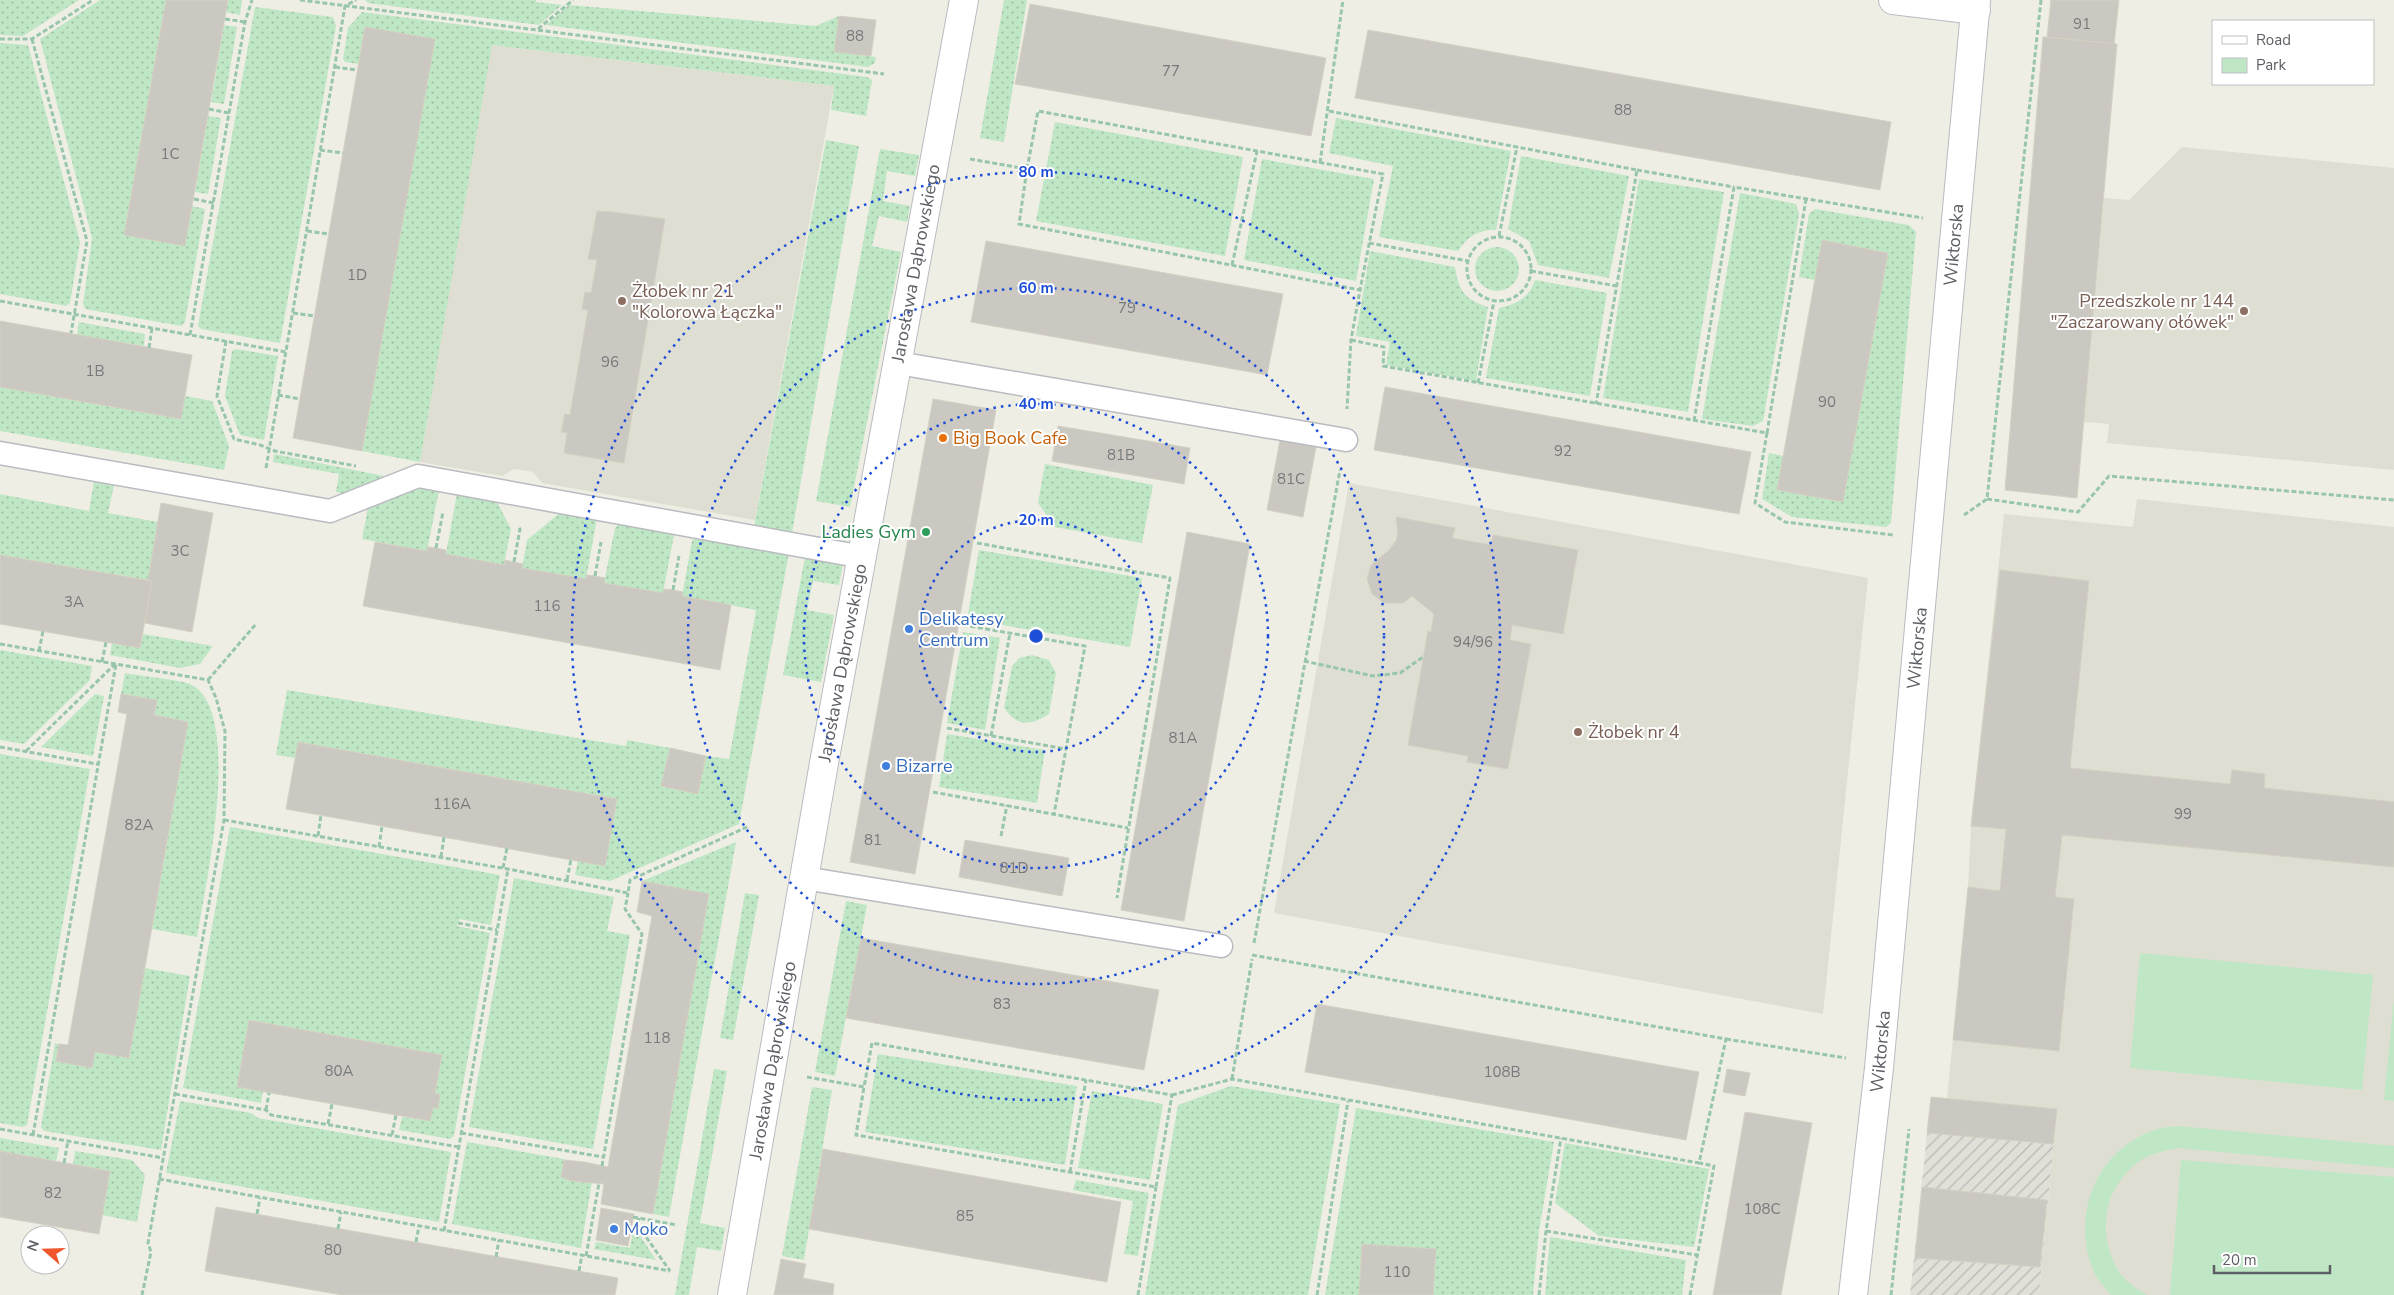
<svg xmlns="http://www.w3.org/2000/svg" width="2394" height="1295" viewBox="0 0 2394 1295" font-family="'Nunito Sans',sans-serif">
  <defs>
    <pattern id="industrial-furrows" width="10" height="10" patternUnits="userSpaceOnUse" patternTransform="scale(1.25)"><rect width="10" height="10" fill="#e0dfd8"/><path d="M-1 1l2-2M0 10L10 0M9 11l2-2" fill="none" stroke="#b9b8b3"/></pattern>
    <pattern id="green-dots" width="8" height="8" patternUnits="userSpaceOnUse" patternTransform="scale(1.25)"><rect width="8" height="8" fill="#bfe7c5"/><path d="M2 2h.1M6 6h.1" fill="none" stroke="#9ebea4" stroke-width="1.8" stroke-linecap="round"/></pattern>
  </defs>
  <rect width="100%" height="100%" fill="#efeee4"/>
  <!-- industrial -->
  <polygon fill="url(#industrial-furrows)" points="1931,1097 2057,1109 2039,1295 1910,1295"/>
  <!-- education -->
  <g fill="#dfded2">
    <polygon points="491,45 834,86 755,520 542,483 533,472 514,469 502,476 420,462"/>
    <polygon points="2182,147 2394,168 2394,470 2107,443 2109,424 2084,422 2104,198 2129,200"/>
    <polygon points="1349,483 1868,578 1823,1014 1274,913"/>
    <polygon points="2137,499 2394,527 2394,1295 2039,1295 2057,1109 1947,1099 1968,887 1971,826 2004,514 2133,527"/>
  </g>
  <!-- green -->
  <g fill="url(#green-dots)">
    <polygon points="0,0 79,0 23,36 0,35"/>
    <polygon points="100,0 166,0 124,235 185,245 192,206 205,209 185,322 181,326 85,309 83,304 92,238 40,39"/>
    <polygon points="228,0 242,0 240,15 226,12"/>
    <polygon points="365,0 536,0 536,2 562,5 539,25 368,3"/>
    <polygon points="1004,0 1027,0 1004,142 980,138"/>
    <polygon points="569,5 816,26 839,16 835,52 876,57 875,63 868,67 546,25"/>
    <polygon points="255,7 333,17 336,26 280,343 201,329 198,326"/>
    <polygon points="362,12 867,77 872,80 866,116 831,110 834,86 492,45 420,462 362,451 359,64 345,62 343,59 348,28"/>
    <polygon points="224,25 237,27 224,104 211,102"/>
    <polygon points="0,43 28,45 80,242 70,303 66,306 0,294"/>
    <polygon points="208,116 221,118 208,194 195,192"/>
    <path d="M 1336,118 L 1511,151 L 1496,230 C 1479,229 1467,237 1458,251 L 1379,237 L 1393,166 L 1329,153 Z"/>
    <polygon points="1055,122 1243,157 1225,256 1036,221"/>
    <polygon points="826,140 859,146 792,533 754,527"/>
    <polygon points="880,149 919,155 915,176 887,171 883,201 910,206 907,222 879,216 872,246 901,252 850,507 816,501"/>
    <polygon points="1521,156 1629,176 1609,278 1538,265 1529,241 1508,229"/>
    <polygon points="1262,159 1374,179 1356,281 1244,260"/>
    <polygon points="1639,179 1724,192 1688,412 1603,398"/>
    <polygon points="1740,193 1796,204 1799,214 1763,421 1753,426 1702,419"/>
    <polygon points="1815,209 1909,225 1916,232 1891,523 1886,527 1792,517 1762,499 1769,453 1784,456 1778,490 1843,502 1888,253 1823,240 1815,280 1799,277 1809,214"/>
    <circle cx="1497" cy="269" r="22"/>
    <path d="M 1370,251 L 1455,267 C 1459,291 1464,299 1488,307 L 1476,381 L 1386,365 L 1390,342 L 1356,336 Z"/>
    <path d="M 1535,280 L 1607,293 L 1590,396 L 1486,378 L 1499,308 C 1518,303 1528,299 1535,280 Z"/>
    <polygon points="79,322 145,334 144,346 77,335"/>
    <polygon points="236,349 278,356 264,440 240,435 225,396 232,351"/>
    <polygon points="0,387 181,419 185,396 212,401 229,446 224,470 0,431"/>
    <polygon points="274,454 389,477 352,495 336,492 339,474 273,462"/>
    <polygon points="1045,464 1153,485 1142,543 1055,527 1038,503"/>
    <polygon points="94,481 114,485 108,513 158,522 148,580 0,555 0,494 89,511"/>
    <polygon points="424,487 439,490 427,551 362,539 368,507"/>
    <polygon points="457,493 496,500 511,529 504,565 446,554"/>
    <polygon points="561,512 597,518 586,579 522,568 527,540"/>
    <polygon points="620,523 671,532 674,535 663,593 604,583 615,528"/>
    <polygon points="696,537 789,553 739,824 610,881 575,875 578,861 617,799 299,742 295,758 276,755 287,690 626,746 627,740 670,748 661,786 698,794 706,756 729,759 756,610 682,596 692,541"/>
    <polygon points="979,550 1142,578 1130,647 967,619"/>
    <polygon points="805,557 843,564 839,585 813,581 807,610 834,615 821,682 783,675"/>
    <polygon points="963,632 1000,638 985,730 947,723"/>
    <polygon points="143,634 213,646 200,664 180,668 110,655 112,643 140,648"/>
    <polygon points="0,650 92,666 90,680 24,744 0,740"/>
    <path d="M 1032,655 L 1049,660 L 1056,673 L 1049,714 C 1030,726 1017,727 1004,708 L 1012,666 L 1019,658 Z"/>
    <path d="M 125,673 C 138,676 184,680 192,685 C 244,713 205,888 197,937 L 152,929 L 188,722 L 154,715 L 157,700 L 121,694 Z"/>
    <polygon points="95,694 104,696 93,756 41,747"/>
    <polygon points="947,734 1045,750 1037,803 939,787"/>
    <polygon points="0,754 90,769 27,1125 22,1127 0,1123"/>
    <polygon points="230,827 500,875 491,925 459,919 457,926 490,933 454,1136 450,1139 399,1130 402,1117 430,1121 433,1108 438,1108 435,1093 442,1055 249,1020 237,1087 263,1091 261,1103 183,1088"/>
    <polygon points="736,842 669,1217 653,1214 709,894 642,881"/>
    <polygon points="514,878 614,897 607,931 630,935 593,1149 469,1127"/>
    <polygon points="745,893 759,895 733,1040 720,1038"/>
    <polygon points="846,901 867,905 835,1076 815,1072"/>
    <polygon points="144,968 190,976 161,1150 44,1131 41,1127 55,1043 59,1044 57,1061 91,1068 95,1052 129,1058"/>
    <polygon points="878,1054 1077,1086 1065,1165 865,1132"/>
    <polygon points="714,1069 727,1071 700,1223 725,1228 721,1251 697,1247 689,1295 675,1295"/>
    <polygon points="1231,1086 1340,1104 1308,1295 1145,1295 1178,1105"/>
    <polygon points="812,1087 832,1090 804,1260 782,1256"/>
    <polygon points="1092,1091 1163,1104 1150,1180 1078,1168"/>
    <polygon points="180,1101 251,1113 258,1118 451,1152 439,1222 166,1173"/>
    <polygon points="1356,1108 1554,1142 1539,1231 1533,1295 1325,1295"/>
    <polygon points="0,1138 59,1148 56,1161 0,1151"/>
    <polygon points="467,1142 564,1159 561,1177 571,1181 592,1182 581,1248 452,1224"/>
    <polygon points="1565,1143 1709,1169 1694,1247 1599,1236 1555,1203"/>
    <polygon points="75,1151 132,1160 145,1175 137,1222 102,1215 110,1171 73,1164"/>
    <polygon points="1076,1180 1149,1193 1138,1256 1124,1254 1133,1201 1073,1190"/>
    <polygon points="634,1226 656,1260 594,1249 596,1242 630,1248"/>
    <polygon points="1550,1237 1686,1260 1682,1295 1545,1295"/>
  </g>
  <!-- pitch -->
  <g fill="#bfe7c5">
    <polygon points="2140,953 2373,975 2362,1090 2130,1068"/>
    <polygon points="2394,998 2394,1101 2384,1100"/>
    <path d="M 2178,1126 L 2394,1146 L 2394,1168 L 2178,1148 C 2162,1151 2144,1155 2132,1167 C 2122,1177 2111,1192 2108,1206 C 2102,1231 2108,1264 2128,1282 C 2133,1287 2141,1291 2147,1295 L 2111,1295 C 2106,1288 2098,1281 2095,1274 C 2069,1218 2096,1149 2155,1130 C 2162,1127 2171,1127 2178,1126 Z"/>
    <polygon points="2181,1160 2394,1177 2394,1295 2170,1295"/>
  </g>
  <!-- building -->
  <g fill="#cac8c1" stroke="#d4d1c2">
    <polygon points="166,0 228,0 185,246 124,235"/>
    <polygon points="2051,0 2119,0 2114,44 2047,37"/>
    <polygon points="1030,4 1326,58 1311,136 1015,84"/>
    <polygon points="839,16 876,20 871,56 834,52"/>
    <polygon points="365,27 435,39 362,451 293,438"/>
    <polygon points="1368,30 1891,122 1880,190 1355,98"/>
    <polygon points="2043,37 2117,44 2077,498 2005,490"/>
    <polygon points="597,211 604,212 605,211 665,219 624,463 564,453 567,433 561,432 565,414 570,415 588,310 582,309 585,292 591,293 597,260 588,259"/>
    <polygon points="1822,240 1888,253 1843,502 1777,490"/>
    <polygon points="986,241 1283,294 1267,375 971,322"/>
    <polygon points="0,321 192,355 181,419 0,387"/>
    <polygon points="1385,387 1751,452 1739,514 1374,450"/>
    <polygon points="933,399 996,410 915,874 850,862"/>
    <polygon points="1058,426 1190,448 1184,484 1052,461"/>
    <polygon points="1280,440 1316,447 1303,517 1267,510"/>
    <polygon points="161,503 213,513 192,632 145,623 152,581 148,580"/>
    <polygon points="1396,517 1455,528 1452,538 1491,545 1493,535 1578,550 1563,634 1512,625 1510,640 1531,644 1508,769 1467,762 1468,756 1408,745 1428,631 1431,632 1434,614 1412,596 1403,603 1384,603 1372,594 1367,579 1371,565 1389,550 1396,541 1398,533"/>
    <polygon points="1187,532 1250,544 1184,921 1121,910"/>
    <polygon points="375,542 427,551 428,547 436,548 446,550 446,554 504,565 505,560 523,564 522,568 586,579 586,575 595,576 605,578 604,583 663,593 664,589 673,590 683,592 682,596 731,605 720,670 363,606"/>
    <polygon points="0,555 152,581 140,648 0,624"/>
    <polygon points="2000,570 2089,581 2070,768 2230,784 2232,770 2265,774 2264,788 2394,802 2394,867 2062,835 2055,897 2074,899 2059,1051 1953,1040 1968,887 2000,891 2006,829 1971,826"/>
    <polygon points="121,694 157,700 154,715 188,722 129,1058 95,1052 92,1068 56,1061 59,1044 68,1045 127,714 118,712"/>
    <polygon points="298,742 617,799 605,866 286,809"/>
    <polygon points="670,748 706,756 698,794 661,786"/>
    <polygon points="965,840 1069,858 1062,896 959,877"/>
    <polygon points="642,881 709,894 653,1214 601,1204 604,1184 571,1181 561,1177 564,1160 584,1162 608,1167 652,916 637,912"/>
    <polygon points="861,938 1159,990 1144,1070 846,1018"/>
    <polygon points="1317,1004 1699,1072 1686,1140 1305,1072"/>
    <polygon points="249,1020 442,1055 435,1093 440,1095 438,1108 433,1108 430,1121 237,1087"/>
    <polygon points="1727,1069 1750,1073 1745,1096 1723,1092"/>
    <polygon points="1931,1097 2057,1109 2053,1144 1927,1133"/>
    <polygon points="1745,1112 1812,1123 1781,1295 1713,1295"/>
    <polygon points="823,1149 1121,1202 1107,1282 809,1229"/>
    <polygon points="0,1151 110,1171 99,1234 0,1217"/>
    <polygon points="1922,1187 2047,1200 2040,1267 1915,1258"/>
    <polygon points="216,1207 618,1278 615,1295 342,1295 205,1271"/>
    <polygon points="601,1208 634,1214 628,1246 596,1240"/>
    <polygon points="1362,1244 1436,1249 1433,1295 1359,1295"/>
    <polygon points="781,1259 806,1264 803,1278 834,1284 833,1295 774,1295"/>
  </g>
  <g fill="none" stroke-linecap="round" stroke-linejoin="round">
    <defs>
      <g id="service">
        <polyline points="898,363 1346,440"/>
        <polyline points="0,453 330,511 418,476 863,557"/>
        <polyline points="804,878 1221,946"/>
      </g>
      <g id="minor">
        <polyline points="1893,0 1976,10"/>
        <path id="s1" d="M 732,1295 L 824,763 L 964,0"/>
        <path id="s2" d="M 1853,1295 L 1879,1068 L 1976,0"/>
      </g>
    </defs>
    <!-- service casing -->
    <use href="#service" stroke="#b9bbc0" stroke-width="25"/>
    <!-- minor casing -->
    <use href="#minor" stroke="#b9bbc0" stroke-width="30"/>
    <!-- path -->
    <g stroke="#97c6ac" stroke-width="3" stroke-dasharray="5 2.5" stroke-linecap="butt">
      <polyline points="300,0 884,74"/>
      <polyline points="225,19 245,22"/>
      <polyline points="538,29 573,0"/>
      <polyline points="0,39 32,39 93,0"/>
      <polyline points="32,39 87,241 71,333"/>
      <polyline points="335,67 357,70"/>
      <polyline points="209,109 229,113"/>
      <polyline points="1329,111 1637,170 1596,404"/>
      <polyline points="320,150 343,153"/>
      <polyline points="970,159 1027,169 1019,224 1360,290 1351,340 1347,409"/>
      <polyline points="1320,163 1343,0"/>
      <polyline points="1027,169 1038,111 1383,174 1360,290"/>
      <polyline points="1637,170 1734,187"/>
      <polyline points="194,199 214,203"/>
      <polyline points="307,231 329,234"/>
      <polyline points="1499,236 1517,147"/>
      <circle cx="1499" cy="269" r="32"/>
      <polyline points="1369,243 1468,261"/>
      <polyline points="1232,265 1257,151"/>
      <polyline points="1531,271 1617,286"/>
      <polyline points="0,301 286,352"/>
      <polyline points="293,313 315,316"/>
      <polyline points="190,335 245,22 252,0"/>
      <polyline points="1351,340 1384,347 1383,366 1767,433 1755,503 1785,522 1893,535"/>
      <polyline points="226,341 217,396 234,439 260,445 275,451 356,466"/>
      <polyline points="149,348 152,328"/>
      <polyline points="1478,383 1494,301"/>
      <polyline points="278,395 300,399"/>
      <polyline points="1694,421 1734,187 1923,218"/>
      <polyline points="1767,433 1806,199"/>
      <polyline points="266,468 345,6 356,0"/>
      <polyline points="1987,499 2078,512 2109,476 2394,500"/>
      <polyline points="1964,515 1987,499 2041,0"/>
      <polyline points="977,543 1170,578 1117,898"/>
      <polyline points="436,548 443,512"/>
      <polyline points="514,562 520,529 518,526"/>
      <polyline points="595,576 601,542"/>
      <polyline points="673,590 679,556"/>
      <polyline points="963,625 1085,646 1054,814"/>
      <polyline points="0,644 208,680 216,698 225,731 224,820 148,1243 151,1252 142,1295"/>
      <polyline points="39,651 43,631"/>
      <polyline points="1304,661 1373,676 1400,673 1423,657"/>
      <polyline points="102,662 106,642"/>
      <polyline points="208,680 256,624"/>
      <polyline points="947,728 1066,749"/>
      <polyline points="991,736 1010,633"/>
      <polyline points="0,747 97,764"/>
      <polyline points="26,751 115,664"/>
      <polyline points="933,792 1128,828"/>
      <polyline points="224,820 508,869 628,893 630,880 747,827"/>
      <polyline points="318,836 321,815"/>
      <polyline points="1001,836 1007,805"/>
      <polyline points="379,847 382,826"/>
      <polyline points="441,857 444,837"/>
      <polyline points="503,868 507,848"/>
      <polyline points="567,880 571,859"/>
      <polyline points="458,923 497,930"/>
      <polyline points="1254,943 1340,470"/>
      <polyline points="1252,955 1726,1039 1699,1163 1714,1166 1690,1295"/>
      <polyline points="1726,1039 1846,1058"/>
      <polyline points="807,1077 864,1087 872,1043 1172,1095 1156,1187 856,1135 864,1087"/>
      <polyline points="1232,1079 1252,959"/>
      <polyline points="175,1094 266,1110 271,1115 459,1147"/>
      <polyline points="1172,1095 1232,1079 1699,1163"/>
      <polyline points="266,1110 269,1093"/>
      <polyline points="328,1124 332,1104"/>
      <polyline points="0,1129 163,1158"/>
      <polyline points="461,1133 603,1157"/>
      <polyline points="33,1135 116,664"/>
      <polyline points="392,1135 396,1115"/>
      <polyline points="64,1163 68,1141"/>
      <polyline points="602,1166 642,934 625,909 628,893"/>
      <polyline points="1070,1172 1086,1080"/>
      <polyline points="159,1179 670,1271"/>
      <polyline points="257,1214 260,1198"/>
      <polyline points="633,1217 677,1225"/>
      <polyline points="639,1218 637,1224 670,1271"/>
      <polyline points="338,1229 341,1212"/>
      <polyline points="444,1231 508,869"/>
      <polyline points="1546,1231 1697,1255"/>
      <polyline points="416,1242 419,1226"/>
      <polyline points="586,1256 599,1183"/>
      <polyline points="496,1257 499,1240"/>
      <polyline points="579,1271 582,1255"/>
      <polyline points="1138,1295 1156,1187"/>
      <polyline points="1317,1295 1348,1101"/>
      <polyline points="1539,1295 1546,1231 1561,1138"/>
      <polyline points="1891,1295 1909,1129"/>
    </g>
    <!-- service -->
    <use href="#service" stroke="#fff" stroke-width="22"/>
    <!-- minor -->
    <use href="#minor" stroke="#fff" stroke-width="28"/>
  </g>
  <!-- distance rings -->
  <g fill="none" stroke="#1d4ed8" stroke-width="2.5" stroke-dasharray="2.5 5">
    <circle cx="1036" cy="636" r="116"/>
    <circle cx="1036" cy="636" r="232"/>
    <circle cx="1036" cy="636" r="348"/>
    <circle cx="1036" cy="636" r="464"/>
  </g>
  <!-- markers -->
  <g fill="#8d6e63" stroke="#fff" stroke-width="2">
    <circle cx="622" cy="301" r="5"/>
    <circle cx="2244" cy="311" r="5"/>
    <circle cx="1578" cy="732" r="5"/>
  </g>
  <circle fill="#e8710a" stroke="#fff" stroke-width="2" cx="943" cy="438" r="5"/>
  <circle fill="#2e9e5b" stroke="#fff" stroke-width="2" cx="926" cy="532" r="5"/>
  <g fill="#3f7fe0" stroke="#fff" stroke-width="2">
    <circle cx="909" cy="629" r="5"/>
    <circle cx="886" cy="766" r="5"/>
    <circle cx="614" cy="1229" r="5"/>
  </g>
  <g text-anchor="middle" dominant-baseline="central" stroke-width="4" stroke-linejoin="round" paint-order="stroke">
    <!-- number labels -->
    <g font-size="15" fill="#78797c">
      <text x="2082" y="24">91</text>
      <text x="855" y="36">88</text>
      <text x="1171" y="71">77</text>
      <text x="1623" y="110">88</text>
      <text x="170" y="154">1C</text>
      <text x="357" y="275">1D</text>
      <text x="1127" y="308">79</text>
      <text x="610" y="362">96</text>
      <text x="95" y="371">1B</text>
      <text x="1827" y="402">90</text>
      <text x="1563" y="451">92</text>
      <text x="1121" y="455">81B</text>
      <text x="1291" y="479">81C</text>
      <text x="180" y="551">3C</text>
      <text x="74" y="602">3A</text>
      <text x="547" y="606">116</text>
      <text x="1473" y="642">94/96</text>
      <text x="1183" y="738">81A</text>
      <text x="452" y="804">116A</text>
      <text x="2183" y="814">99</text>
      <text x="139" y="825">82A</text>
      <text x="873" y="840">81</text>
      <text x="1014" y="868">81D</text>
      <text x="1002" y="1004">83</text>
      <text x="657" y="1038">118</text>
      <text x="339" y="1071">80A</text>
      <text x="1502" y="1072">108B</text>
      <text x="53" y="1193">82</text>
      <text x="1762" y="1209">108C</text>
      <text x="965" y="1216">85</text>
      <text x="333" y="1250">80</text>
      <text x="1397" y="1272">110</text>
    </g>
    <!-- street labels -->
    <g font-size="18" fill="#5c5f65" stroke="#fff">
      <text stroke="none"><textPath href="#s2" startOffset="1055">Wiktorska</textPath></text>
      <text stroke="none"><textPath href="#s1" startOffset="1048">Jarosława Dąbrowskiego</textPath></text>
      <text stroke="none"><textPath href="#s2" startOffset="650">Wiktorska</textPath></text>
      <text stroke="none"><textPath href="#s1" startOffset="642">Jarosława Dąbrowskiego</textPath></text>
      <text stroke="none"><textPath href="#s2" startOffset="245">Wiktorska</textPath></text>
      <text stroke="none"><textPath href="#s1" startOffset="238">Jarosława Dąbrowskiego</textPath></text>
    </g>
    <!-- education labels -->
    <g font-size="18" fill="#785e54" stroke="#fff" text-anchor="start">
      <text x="632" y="291">Żłobek nr 21<tspan x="632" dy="21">"Kolorowa Łączka"</tspan></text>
      <text x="2234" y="301" text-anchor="end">Przedszkole nr 144<tspan x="2234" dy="21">"Zaczarowany ołówek"</tspan></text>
      <text x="1588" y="732">Żłobek nr 4</text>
    </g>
    <!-- food labels -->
    <g font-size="18" fill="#c56008" stroke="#fff" text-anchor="start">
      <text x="953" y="438">Big Book Cafe</text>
    </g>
    <!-- leisure labels -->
    <g font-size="18" fill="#27864d" stroke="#fff" text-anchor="end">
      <text x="916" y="532">Ladies Gym</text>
    </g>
    <!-- shop labels -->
    <g font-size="18" fill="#366cbe" stroke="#fff" text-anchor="start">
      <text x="919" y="619">Delikatesy<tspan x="919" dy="21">Centrum</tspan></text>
      <text x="896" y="766">Bizarre</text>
      <text x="624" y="1229">Moko</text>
    </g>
  </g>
  <circle cx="1036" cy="636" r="8" fill="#1d4ed8" stroke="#fff" stroke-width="2.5"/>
  <g font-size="15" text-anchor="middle" font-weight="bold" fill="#1d4ed8" stroke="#fff" stroke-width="4" stroke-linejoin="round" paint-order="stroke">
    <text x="1036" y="177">80 m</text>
    <text x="1036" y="293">60 m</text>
    <text x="1036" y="409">40 m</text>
    <text x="1036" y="525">20 m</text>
  </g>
  <!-- legend -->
  <rect x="2212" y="20" width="162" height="65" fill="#ffffff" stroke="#bebfc1"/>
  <rect x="2222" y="36" width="25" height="8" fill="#ffffff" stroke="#bebfc1"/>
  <text x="2256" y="45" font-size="15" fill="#5c5f65">Road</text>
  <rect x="2222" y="58" width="25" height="15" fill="#bfe7c5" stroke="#bebfc1"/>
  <text x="2256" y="70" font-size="15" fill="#5c5f65">Park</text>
  <!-- north arrow -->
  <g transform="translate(45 1250) rotate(290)"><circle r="24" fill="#ffffff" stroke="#bebfc1"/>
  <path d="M0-4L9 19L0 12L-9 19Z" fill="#ef562a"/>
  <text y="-8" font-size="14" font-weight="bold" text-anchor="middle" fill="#5c5f65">N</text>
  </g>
  <!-- scale -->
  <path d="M2214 1265v8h116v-8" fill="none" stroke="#5c5f65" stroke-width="2.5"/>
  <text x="2222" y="1265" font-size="15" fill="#5c5f65" stroke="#ffffff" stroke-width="4" paint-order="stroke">20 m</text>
</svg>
